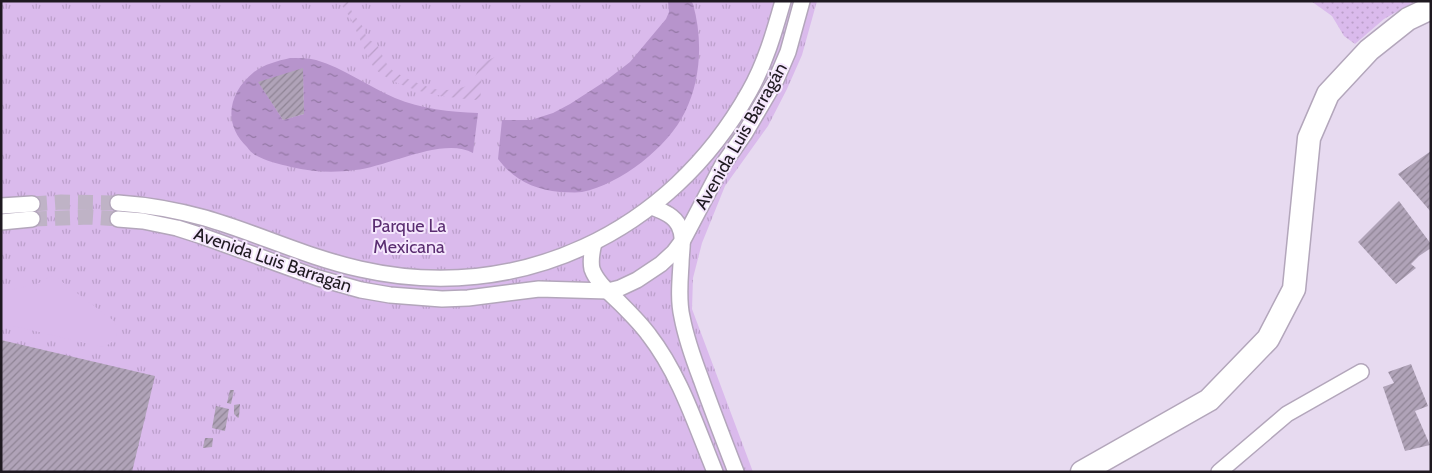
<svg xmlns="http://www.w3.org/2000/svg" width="1432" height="473" viewBox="0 0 1432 473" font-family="Cabin,sans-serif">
  <defs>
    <pattern id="grass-dots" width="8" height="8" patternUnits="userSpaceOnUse" patternTransform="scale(1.25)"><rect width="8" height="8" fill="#dabaec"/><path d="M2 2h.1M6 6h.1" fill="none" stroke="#bb9fca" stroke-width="1.8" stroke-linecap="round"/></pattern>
    <pattern id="park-tufts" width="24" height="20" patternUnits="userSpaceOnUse" patternTransform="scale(1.25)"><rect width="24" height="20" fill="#dabaec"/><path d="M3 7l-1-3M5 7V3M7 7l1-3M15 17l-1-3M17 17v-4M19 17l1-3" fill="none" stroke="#bb9fca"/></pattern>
    <pattern id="garden-furrows" width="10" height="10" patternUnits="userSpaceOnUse" patternTransform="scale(1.25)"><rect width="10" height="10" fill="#dabaec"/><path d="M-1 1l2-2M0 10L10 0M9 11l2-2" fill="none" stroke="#bb9fca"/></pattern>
    <pattern id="water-ripples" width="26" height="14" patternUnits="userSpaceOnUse" patternTransform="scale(1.25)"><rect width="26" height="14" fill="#b794cc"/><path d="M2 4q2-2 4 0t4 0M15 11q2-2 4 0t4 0" fill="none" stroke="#9478a5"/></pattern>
    <pattern id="building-hatch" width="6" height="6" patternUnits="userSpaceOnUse" patternTransform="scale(1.25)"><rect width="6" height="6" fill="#b0a3b8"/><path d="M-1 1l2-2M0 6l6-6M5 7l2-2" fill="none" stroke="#8f8495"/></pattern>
  </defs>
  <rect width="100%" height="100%" fill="#e7daf0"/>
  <!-- grass -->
  <polygon fill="url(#grass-dots)" points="1311,1 1416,1 1384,19 1355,44 1344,36 1332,16"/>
  <!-- park -->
  <polygon fill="url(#park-tufts)" points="1,1 817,1 802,55 787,89 768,126 725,186 702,243 693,278 692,309 753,472 1,472"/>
  <!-- garden -->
  <path fill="url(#garden-furrows)" d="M 339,1 L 348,1 L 352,12 L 363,27 L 367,39 C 371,41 374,42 377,45 C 382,53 384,62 391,69 C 399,76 429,89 440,90 C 447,91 465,88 470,84 C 476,79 476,72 480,67 C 484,61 493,58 500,55 C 482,72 480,76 481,100 C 451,99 387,90 370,62 L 351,19 Z"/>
  <!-- pitch -->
  <path fill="#dabaec" d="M 53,275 L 114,321 C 120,334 116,343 102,347 L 1,323 L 1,292 L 37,284 Z"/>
  <!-- water -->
  <g fill="url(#water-ripples)" fill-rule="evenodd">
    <path d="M 668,1 L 691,1 L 693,4 C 703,40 701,79 685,112 C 668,147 621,184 582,192 C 575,193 567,192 560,192 C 533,189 514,180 498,159 L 502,120 L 531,120 L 553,113 L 570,104 L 604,82 L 630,62 L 666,19 L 669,12 Z"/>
    <path d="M 290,58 C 298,58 308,58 316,60 C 344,68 369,87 395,98 C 421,109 450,112 478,113 L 473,153 C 444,136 387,167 355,170 C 334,173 312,172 291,167 C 279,164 266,161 255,155 C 252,153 249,150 247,147 C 222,123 229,92 254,72 C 265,64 277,61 290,58 ZM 303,74 L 304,114 L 283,120 L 261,86 L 262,82 Z"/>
  </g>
  <!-- building -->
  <g fill="url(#building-hatch)">
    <polygon points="303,68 304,114 283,120 258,82"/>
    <polygon points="1431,151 1431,212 1398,174"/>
    <polygon points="1399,201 1431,244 1431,248 1419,256 1411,264 1416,268 1396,284 1358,242"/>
    <polygon points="1,340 155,376 132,472 1,472"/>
    <polygon points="1411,364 1428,406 1415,411 1430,445 1405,451 1383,387 1394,383 1388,372"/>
    <polygon points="230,390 234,390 231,404 227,403"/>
    <polygon points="240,404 239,417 238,418 234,414 234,405"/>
    <polygon points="216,406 229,409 225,431 212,428"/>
    <polygon points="205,438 213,438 212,447 203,448"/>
  </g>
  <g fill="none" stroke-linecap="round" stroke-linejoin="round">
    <!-- street-tunnel -->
    <g stroke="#bfb3c6" stroke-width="15" stroke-dasharray="15 8" stroke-linecap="butt">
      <polyline points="32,204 61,202 118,203"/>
      <polyline points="32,219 89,217 118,219"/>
    </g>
    <defs>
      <g id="street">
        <path d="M 118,203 C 148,205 176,210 205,218 C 257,233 306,257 360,269 C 518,305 670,233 749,92 C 765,64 774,33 783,1"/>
        <polyline points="1,206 32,204"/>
        <path d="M 652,207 C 662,211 674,215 679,226 C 685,238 681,251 681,264 C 680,281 678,300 682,317 C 686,338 693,358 701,379 C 712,410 724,441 736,472"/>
        <polyline points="118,219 143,221 177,228 202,236 318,278 361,290 390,295 442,299 468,298 539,289 608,291 620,288 637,280 661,264 674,252 683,240 722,166 745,133 776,80 788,52 802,1"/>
        <polyline points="1,222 32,219"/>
        <path d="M 594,243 C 592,251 590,260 592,269 C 597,283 611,294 621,304 C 631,314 641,324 649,335 C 680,375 696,426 715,472"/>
        <polyline points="1219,472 1287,414 1361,372"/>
      </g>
      <polyline id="secondary" points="1082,472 1209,400 1268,339 1294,289 1309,138 1328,94 1369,50 1408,19 1431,8"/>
    </defs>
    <!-- street casing -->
    <use href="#street" stroke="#b3a6bb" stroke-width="18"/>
    <!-- secondary casing -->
    <use href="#secondary" stroke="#b3a6bb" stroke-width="25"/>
    <!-- street -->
    <use href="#street" stroke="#fff" stroke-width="15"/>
    <!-- secondary -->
    <use href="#secondary" stroke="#fff" stroke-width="22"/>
  </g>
  <g text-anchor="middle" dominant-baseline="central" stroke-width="4" stroke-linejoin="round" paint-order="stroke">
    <!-- street labels -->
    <g font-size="18" fill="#1e1920" stroke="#f5e7fd">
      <text transform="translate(741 136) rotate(-60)">Avenida Luis Barragán</text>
      <text transform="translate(273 260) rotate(19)">Avenida Luis Barragán</text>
    </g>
    <!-- park labels -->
    <g font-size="18" fill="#5a2d71" stroke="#f5e7fd">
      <text x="409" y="226">Parque La<tspan x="409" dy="21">Mexicana</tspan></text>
    </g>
  </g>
  <!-- border -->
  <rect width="1432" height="473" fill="none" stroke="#1e1920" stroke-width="5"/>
</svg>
